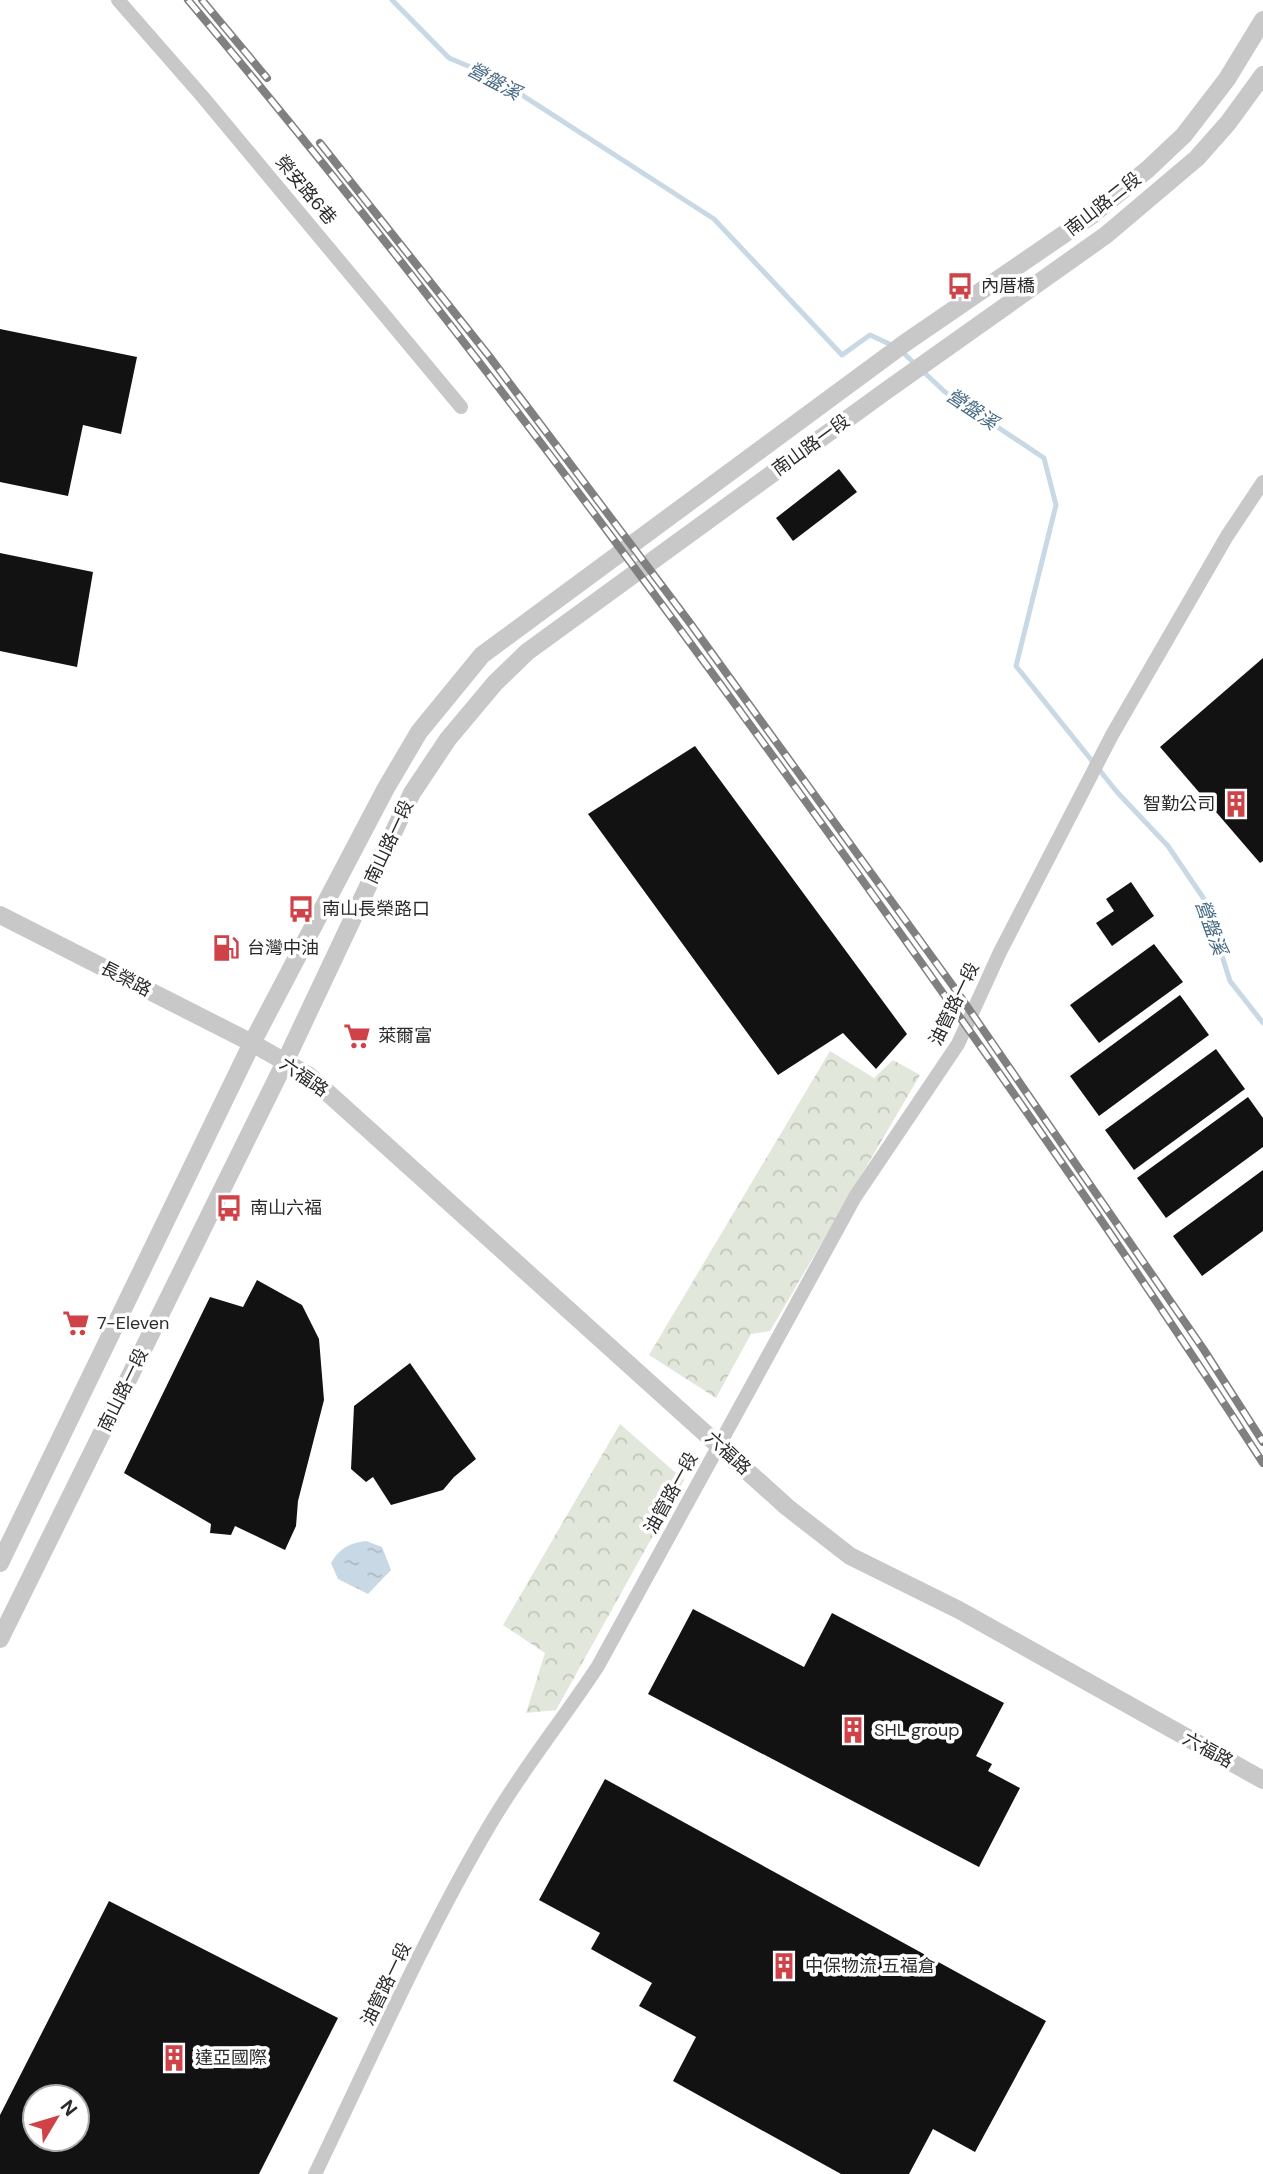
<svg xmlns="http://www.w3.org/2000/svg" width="1263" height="2174" viewBox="0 0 1263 2174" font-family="'DM Sans','Noto Sans TC',sans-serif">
  <defs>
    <pattern id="forest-crowns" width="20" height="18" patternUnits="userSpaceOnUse" patternTransform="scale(1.75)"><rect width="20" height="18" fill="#e1e7da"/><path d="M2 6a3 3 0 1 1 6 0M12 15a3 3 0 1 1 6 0" fill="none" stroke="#c1c6bb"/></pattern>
    <pattern id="water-ripples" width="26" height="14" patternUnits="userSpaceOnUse" patternTransform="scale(1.75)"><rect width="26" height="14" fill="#c8d9e5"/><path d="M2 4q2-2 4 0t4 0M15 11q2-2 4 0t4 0" fill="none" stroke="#acbac5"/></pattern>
  </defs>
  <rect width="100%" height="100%" fill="#fff"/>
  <!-- forest -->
  <g fill="url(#forest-crowns)">
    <polygon points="830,1051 874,1078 893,1060 920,1075 770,1331 751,1334 716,1398 649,1355"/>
    <polygon points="620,1424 684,1480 556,1710 526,1713 545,1653 503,1625"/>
  </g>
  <!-- water -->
  <path fill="url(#water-ripples)" d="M 366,1541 L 382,1547 L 391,1570 L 368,1594 L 338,1579 L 331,1563 C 340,1548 349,1543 366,1541 Z"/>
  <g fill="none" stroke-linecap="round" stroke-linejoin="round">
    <!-- stream -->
    <polyline stroke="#c8d9e5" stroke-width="5" points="392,0 449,58 494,77 714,219 842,355 870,335 898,348 945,392 1044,458 1056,505 1016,666 1117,792 1168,846 1204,899 1230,981 1263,1023"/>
  </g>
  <!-- building -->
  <g fill="#121212" fill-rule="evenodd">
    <polygon points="0,329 137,357 121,434 83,425 68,496 0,482"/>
    <polygon points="839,469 857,492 793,541 776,518"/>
    <polygon points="0,553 93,572 77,667 0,651"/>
    <polygon points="1263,658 1263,861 1260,863 1160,747"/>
    <polygon points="695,746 907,1034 876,1069 843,1033 778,1075 588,814"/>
    <polygon points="1131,882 1154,916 1112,946 1096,923 1114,911 1106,899"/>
    <polygon points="1154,944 1183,982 1099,1043 1070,1005"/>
    <polygon points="1180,995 1209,1035 1099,1116 1070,1076"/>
    <polygon points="1216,1049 1245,1089 1134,1170 1105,1130"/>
    <polygon points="1248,1097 1263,1118 1263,1147 1166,1218 1137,1178"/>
    <polygon points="1263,1170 1263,1231 1202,1276 1173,1236"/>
    <polygon points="257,1280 302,1305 319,1339 324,1400 298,1501 296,1526 285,1550 235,1526 231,1535 210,1533 211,1524 124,1473 210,1297 243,1307"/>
    <polygon points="410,1363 476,1459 454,1477 443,1490 391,1505 373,1477 366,1482 351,1469 354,1406"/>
    <polygon points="693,1609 804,1667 832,1613 1004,1703 976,1756 992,1764 988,1771 1020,1788 979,1867 648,1694"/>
    <polygon points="605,1779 1046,2021 975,2152 933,2129 909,2174 841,2174 673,2081 696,2037 639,2006 652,1983 591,1949 600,1933 539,1900"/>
    <path d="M 109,1901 L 338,2018 L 259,2174 L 0,2174 L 0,2115 ZM 35,2097 L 77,2097 L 77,2139 L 35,2139 Z"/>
  </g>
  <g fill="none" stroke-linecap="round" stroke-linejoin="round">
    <!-- minor -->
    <g stroke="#c8c8c8" stroke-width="14">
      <polyline points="118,0 202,96 461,407"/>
      <path d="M 315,2174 C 371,2058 423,1939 488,1828 C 521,1771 562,1721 598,1666 L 855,1197 L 958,1044 L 1000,952 L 1112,735 L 1227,536 L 1263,482"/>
    </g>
    <!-- tertiary -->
    <g stroke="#c8c8c8" stroke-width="18">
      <polyline points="0,915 252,1043 308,1075 787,1507 850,1556 959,1610 1263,1780"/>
      <polyline points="0,1563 252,1043 386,788 419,732 482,655 905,343 1092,215 1148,169 1184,135 1227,79 1263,20"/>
      <polyline points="0,1639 285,1062 412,793 448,739 495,683 527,652 883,393 1106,235 1197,158 1228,123 1263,75"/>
    </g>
    <defs>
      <g id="rail">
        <path d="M 188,0 C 404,256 605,524 801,795 C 960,1015 1116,1236 1263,1463"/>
        <polyline points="202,0 267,78"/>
        <polyline points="320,143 489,356 690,623 953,986 1204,1350 1263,1442"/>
      </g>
    </defs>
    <!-- rail casing -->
    <use href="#rail" stroke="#808080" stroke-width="8"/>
    <!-- rail -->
    <use href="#rail" stroke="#fff" stroke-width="5" stroke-dasharray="16" stroke-linecap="butt"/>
  </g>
  <!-- icons -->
  <defs>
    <symbol id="bus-bare" viewBox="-9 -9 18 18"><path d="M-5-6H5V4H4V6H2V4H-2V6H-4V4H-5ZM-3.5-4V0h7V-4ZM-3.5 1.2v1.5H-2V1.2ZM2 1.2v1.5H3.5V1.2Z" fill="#ce4248" stroke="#fff" stroke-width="2.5" paint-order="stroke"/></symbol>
    <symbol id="building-bare" viewBox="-9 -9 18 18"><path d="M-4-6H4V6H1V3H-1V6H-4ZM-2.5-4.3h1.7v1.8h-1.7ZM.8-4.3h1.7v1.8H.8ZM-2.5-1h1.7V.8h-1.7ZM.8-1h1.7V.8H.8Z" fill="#ce4248" stroke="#fff" stroke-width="2.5" paint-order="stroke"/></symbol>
    <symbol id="fuel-bare" viewBox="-9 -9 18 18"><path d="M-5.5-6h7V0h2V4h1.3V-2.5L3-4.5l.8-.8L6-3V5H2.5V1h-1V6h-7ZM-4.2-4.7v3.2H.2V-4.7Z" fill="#ce4248" stroke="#fff" stroke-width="2.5" paint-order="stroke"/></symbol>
    <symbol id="supermarket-bare" viewBox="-9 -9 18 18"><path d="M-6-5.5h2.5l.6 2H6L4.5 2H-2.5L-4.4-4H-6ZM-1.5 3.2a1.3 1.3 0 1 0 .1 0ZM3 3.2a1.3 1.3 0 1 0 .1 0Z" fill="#ce4248" stroke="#fff" stroke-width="2.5" paint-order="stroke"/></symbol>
  </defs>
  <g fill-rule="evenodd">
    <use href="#bus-bare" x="941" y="267" width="38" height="38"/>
    <use href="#building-bare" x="1217" y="785" width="38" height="38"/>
    <use href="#bus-bare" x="282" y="890" width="38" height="38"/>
    <use href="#fuel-bare" x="207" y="929" width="38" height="38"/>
    <use href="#supermarket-bare" x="338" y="1017" width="38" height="38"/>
    <use href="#bus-bare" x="210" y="1189" width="38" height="38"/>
    <use href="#supermarket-bare" x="57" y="1304" width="38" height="38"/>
    <use href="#building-bare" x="834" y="1711" width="38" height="38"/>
    <use href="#building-bare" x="765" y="1947" width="38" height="38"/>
    <use href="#building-bare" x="155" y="2039" width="38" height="38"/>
  </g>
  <g text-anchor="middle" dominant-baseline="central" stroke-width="7" stroke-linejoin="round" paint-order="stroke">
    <!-- street labels -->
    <g font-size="18" fill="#2b2b2b" stroke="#fff">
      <text transform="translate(306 190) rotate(50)">榮安路6巷</text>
      <text transform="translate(1103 204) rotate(-38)">南山路二段</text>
      <text transform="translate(811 445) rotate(-36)">南山路一段</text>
      <text transform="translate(389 842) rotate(-65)">南山路一段</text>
      <text transform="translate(126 979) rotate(27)">長榮路</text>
      <text transform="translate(954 1004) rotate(-64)">油管路一段</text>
      <text transform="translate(304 1077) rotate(35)">六福路</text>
      <text transform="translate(123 1390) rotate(-64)">南山路一段</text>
      <text transform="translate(728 1453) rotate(43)">六福路</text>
      <text transform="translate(671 1493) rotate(-61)">油管路一段</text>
      <text transform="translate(1208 1750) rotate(29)">六福路</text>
      <text transform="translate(386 1984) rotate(-64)">油管路一段</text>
    </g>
    <!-- poi labels -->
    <g font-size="18" fill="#2b2b2b" stroke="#fff" text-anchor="start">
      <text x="981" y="286">內厝橋</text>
      <text x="1215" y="804" text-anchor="end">智勤公司</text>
      <text x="322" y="909">南山長榮路口</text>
      <text x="247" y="948">台灣中油</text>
      <text x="378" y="1036">萊爾富</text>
      <text x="250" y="1208">南山六福</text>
      <text x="97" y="1323">7-Eleven</text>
      <text x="874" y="1730">SHL group</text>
      <text x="805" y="1966">中保物流 五福倉</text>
      <text x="195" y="2058">達亞國際</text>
    </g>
    <!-- water labels -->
    <g font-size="19" font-style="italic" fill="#446982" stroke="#fff">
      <text transform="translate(494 81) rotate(28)">營盤溪</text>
      <text transform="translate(972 409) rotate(34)">營盤溪</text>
      <text transform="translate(1211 927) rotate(70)">營盤溪</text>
    </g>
  </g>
  <!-- north arrow -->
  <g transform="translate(56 2118) rotate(52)"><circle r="33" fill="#ffffff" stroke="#aaaaaa" stroke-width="2"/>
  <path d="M0-5L12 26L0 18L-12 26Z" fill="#ce4248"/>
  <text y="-10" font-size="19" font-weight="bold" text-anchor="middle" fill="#2b2b2b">N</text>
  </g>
</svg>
